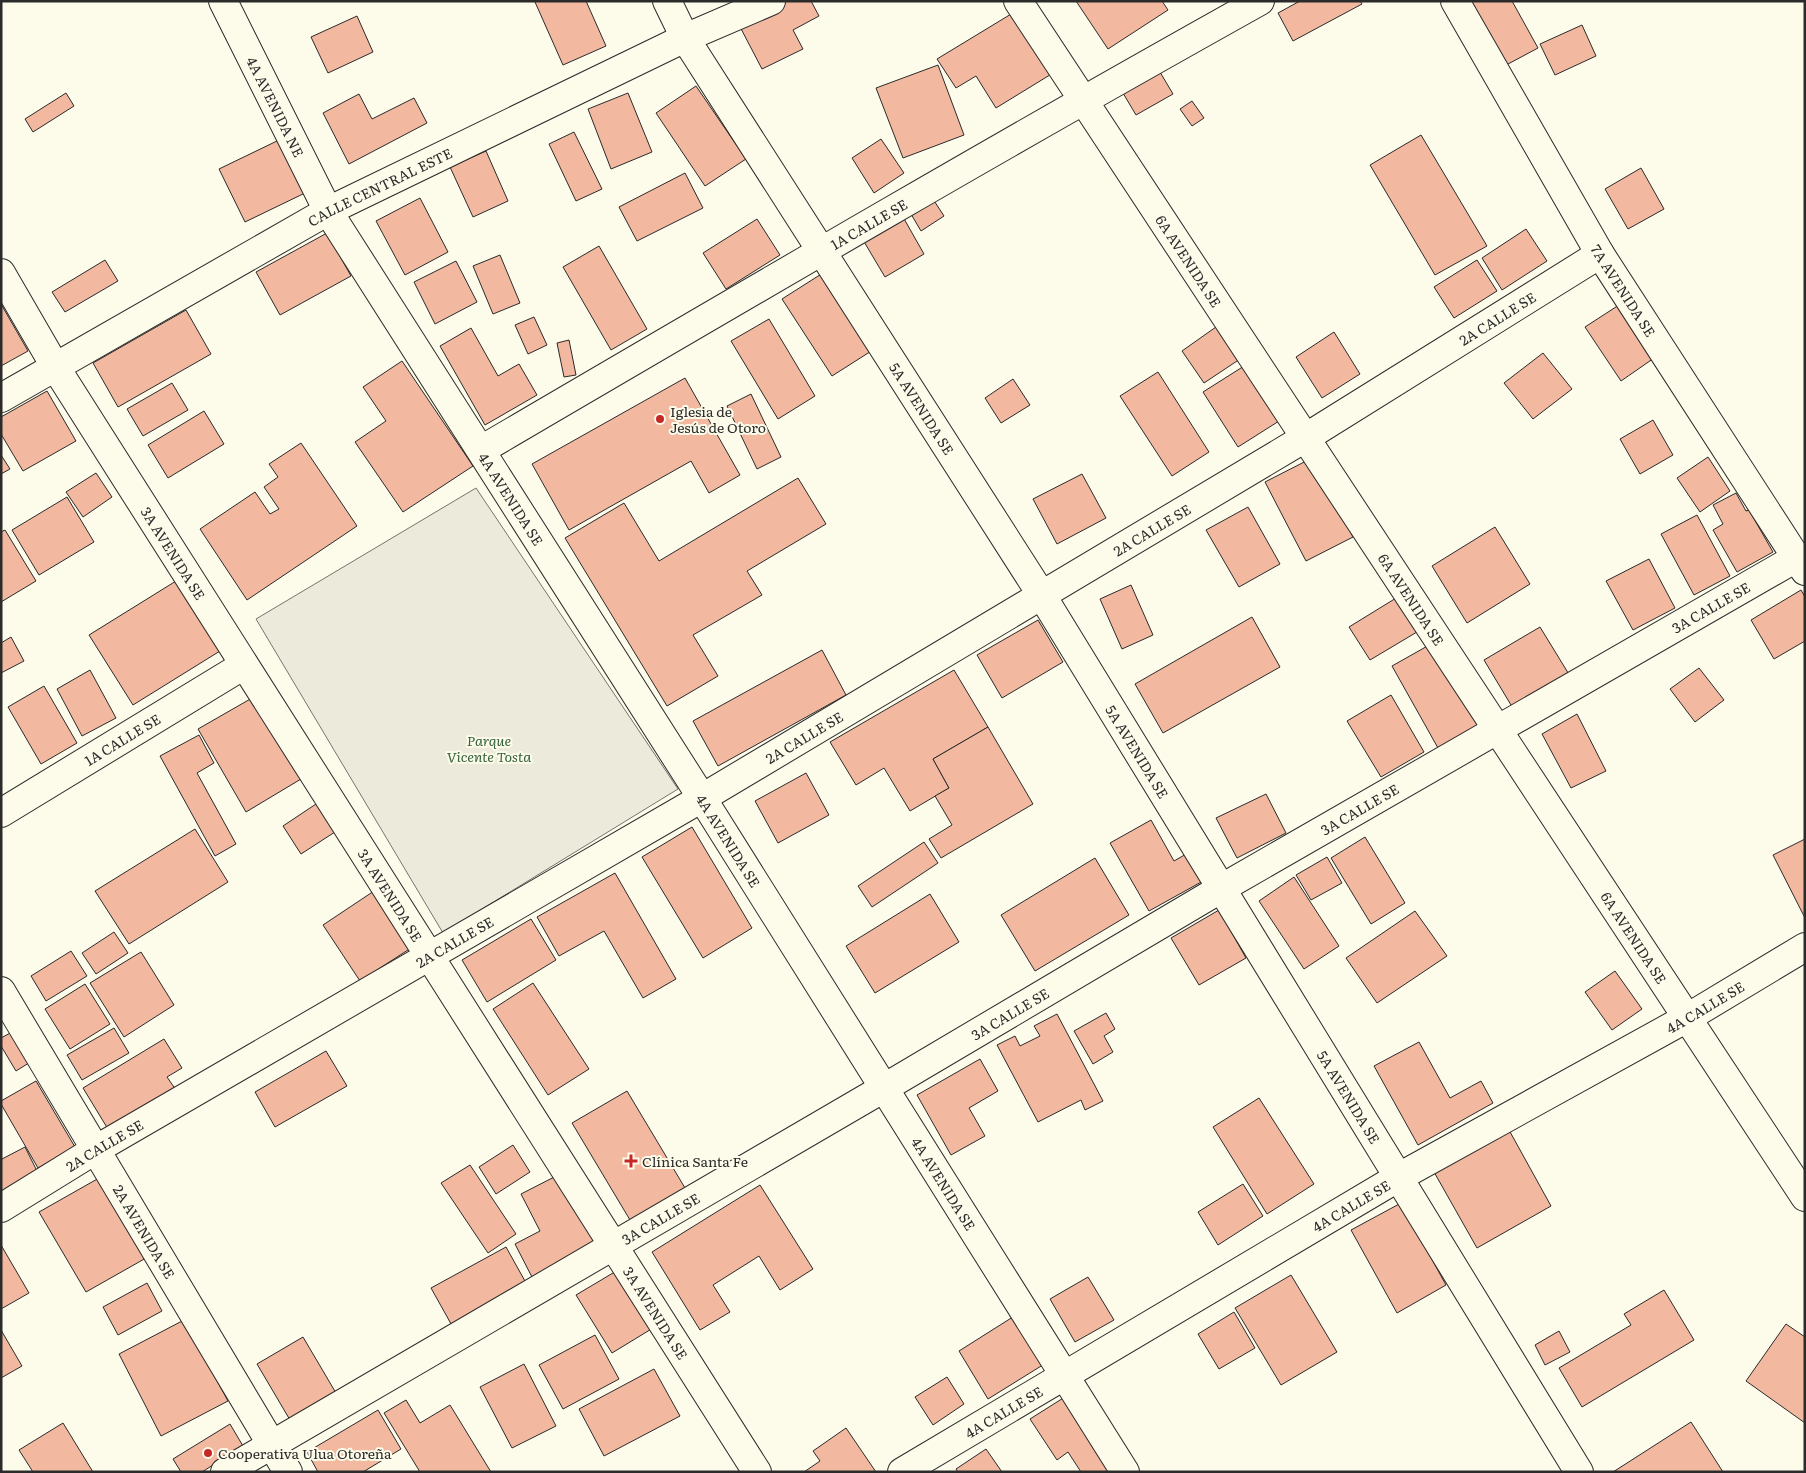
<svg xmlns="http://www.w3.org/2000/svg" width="1806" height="1473" viewBox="0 0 1806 1473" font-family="Literata,serif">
  <rect width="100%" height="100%" fill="#fdfbea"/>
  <!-- green -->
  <polygon fill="#ecebdb" stroke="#74746e" points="476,488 678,789 443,933 256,619"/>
  <!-- building -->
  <g fill="#f2b8a0" stroke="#2b2b2b">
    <polygon points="537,1 586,1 606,46 563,65 535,2"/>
    <polygon points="781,1 811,1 819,16 793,30 803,49 762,69 738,23"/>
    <polygon points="1076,1 1162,1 1168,10 1108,49"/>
    <polygon points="1300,1 1360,1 1362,4 1293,41 1278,13"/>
    <polygon points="1458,1 1512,1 1538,48 1495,71"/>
    <polygon points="1021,8 1058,70 996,108 976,76 956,88 937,59"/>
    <polygon points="357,16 373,52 328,73 311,37"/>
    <polygon points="1582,25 1596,56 1555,75 1540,44"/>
    <polygon points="938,65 964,135 903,158 876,88"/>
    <polygon points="1157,67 1173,94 1136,115 1120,88"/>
    <polygon points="696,86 746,159 705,186 656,113"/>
    <polygon points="66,93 74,106 33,132 25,119"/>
    <polygon points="628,93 652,152 611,169 588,109"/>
    <polygon points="359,94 372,119 414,98 427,123 349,164 323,113"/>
    <polygon points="1192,101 1204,118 1192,126 1180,109"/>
    <polygon points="574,132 602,189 576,201 549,144"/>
    <polygon points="1421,135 1487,246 1435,275 1370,165"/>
    <polygon points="881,139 904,173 874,193 852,158"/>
    <polygon points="279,140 305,193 245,222 219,169"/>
    <polygon points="486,151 508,201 473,217 450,167"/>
    <polygon points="1641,168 1664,209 1628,229 1605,189"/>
    <polygon points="685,173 703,208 637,241 619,207"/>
    <polygon points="931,196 944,216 921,231 908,209"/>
    <polygon points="420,198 448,252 405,275 376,221"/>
    <polygon points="903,217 924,254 885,277 863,240"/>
    <polygon points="757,219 780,255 726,289 703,253"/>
    <polygon points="1526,229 1547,261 1502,290 1482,258"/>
    <polygon points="327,233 351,276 280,315 256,272"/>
    <polygon points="599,246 647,329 611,350 563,267"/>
    <polygon points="500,255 520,303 493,314 473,266"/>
    <polygon points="105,260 118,281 65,312 52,292"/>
    <polygon points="1477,260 1497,291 1454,318 1434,287"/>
    <polygon points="456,261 477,302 435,324 414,282"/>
    <polygon points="826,271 876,348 832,376 782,299"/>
    <polygon points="1622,303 1657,356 1621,381 1585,327"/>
    <polygon points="1,304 28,351 1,366"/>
    <polygon points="186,310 211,354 118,407 93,363"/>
    <polygon points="534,317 547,345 528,354 515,325"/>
    <polygon points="769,319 815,396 778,419 731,341"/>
    <polygon points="1223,322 1246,355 1204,383 1182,351"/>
    <polygon points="471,328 498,376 519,364 537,395 485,425 440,346"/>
    <polygon points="1334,332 1360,374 1322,398 1296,357"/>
    <polygon points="569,340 576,375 564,377 557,343"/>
    <polygon points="1543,353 1572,389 1533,419 1504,383"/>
    <polygon points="402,361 473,466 403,512 355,442 386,421 363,387"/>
    <polygon points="1252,361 1287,416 1238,447 1203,392"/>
    <polygon points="1158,372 1209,452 1172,476 1120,396"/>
    <polygon points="685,378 740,475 709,493 691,461 569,530 532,464"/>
    <polygon points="1013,379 1030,405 1001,423 985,398"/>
    <polygon points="172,383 188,410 143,436 127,409"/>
    <polygon points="47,391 76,441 23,471 1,434 1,417"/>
    <polygon points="751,394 781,457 757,469 727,406"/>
    <polygon points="204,411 224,444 168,478 148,445"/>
    <polygon points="1653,420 1673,455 1640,474 1620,439"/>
    <polygon points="301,443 357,526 247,600 200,529 255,492 270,514 279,509 264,487 278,477 269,464"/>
    <polygon points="1,455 10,469 1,474"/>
    <polygon points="1708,457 1730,491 1700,512 1677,478"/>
    <polygon points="1312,458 1353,537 1306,561 1265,482"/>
    <polygon points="96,473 112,497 83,517 66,492"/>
    <polygon points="1082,474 1106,518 1057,544 1033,499"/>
    <polygon points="798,478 826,524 747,571 762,595 693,635 718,676 667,706 565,538 624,503 659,561"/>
    <polygon points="1736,493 1746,511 1749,510 1773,552 1737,572 1713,530 1723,524 1713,505"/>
    <polygon points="67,497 94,542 39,575 12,530"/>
    <polygon points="1248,507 1280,564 1239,587 1206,530"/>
    <polygon points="1697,515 1730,576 1694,595 1661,534"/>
    <polygon points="1495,527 1530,584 1467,623 1432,566"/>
    <polygon points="5,530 36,581 1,602 1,532"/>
    <polygon points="1649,559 1675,608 1633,630 1606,581"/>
    <polygon points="176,581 220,651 133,705 89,635"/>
    <polygon points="1131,585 1153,635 1122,649 1100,599"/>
    <polygon points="1801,590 1805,597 1805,641 1774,659 1751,620"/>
    <polygon points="1401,595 1422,629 1370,660 1349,627"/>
    <polygon points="1252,617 1280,667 1163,733 1135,684"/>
    <polygon points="1038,620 1063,662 1002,698 977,655"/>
    <polygon points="1540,627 1570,676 1514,710 1484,660"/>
    <polygon points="11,637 24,661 1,673 1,643"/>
    <polygon points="1431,644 1478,726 1438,748 1392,666"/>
    <polygon points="822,650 846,695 718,766 693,721"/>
    <polygon points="1699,668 1724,700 1695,722 1670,689"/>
    <polygon points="90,670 116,718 82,736 57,689"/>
    <polygon points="954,670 988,727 933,759 949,788 910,811 884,768 856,785 830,742"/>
    <polygon points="44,686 77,743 41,764 8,707"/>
    <polygon points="259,694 306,776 246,812 198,729"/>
    <polygon points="1391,695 1424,752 1381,777 1347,721"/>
    <polygon points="1577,714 1606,771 1571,788 1542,734"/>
    <polygon points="988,727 1033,804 941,858 929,839 952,825 935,796 949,788 933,759"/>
    <polygon points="199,735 214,763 197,773 236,844 215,856 160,756"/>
    <polygon points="806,773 829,815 778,843 755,801"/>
    <polygon points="1266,794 1286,833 1237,858 1216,818"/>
    <polygon points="319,802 338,830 301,854 283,826"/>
    <polygon points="1151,820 1174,861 1188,853 1203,881 1149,911 1110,843"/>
    <polygon points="692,827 752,928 703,958 642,857"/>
    <polygon points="195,829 228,882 129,944 95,891"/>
    <polygon points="1365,837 1405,903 1371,924 1331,858"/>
    <polygon points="1805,839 1805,918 1773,855"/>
    <polygon points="924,842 938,863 872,907 858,886"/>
    <polygon points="1327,857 1342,883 1311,900 1296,875"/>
    <polygon points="1095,858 1129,915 1035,971 1001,915"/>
    <polygon points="615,873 676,979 643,998 604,931 559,956 537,917"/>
    <polygon points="1294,877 1339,946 1304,969 1259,901"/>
    <polygon points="374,891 411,948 360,981 323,925"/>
    <polygon points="930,894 959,942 875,993 846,946"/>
    <polygon points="1219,910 1246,958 1199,985 1171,938"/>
    <polygon points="1415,911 1447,956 1377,1003 1346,958"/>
    <polygon points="531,919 556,960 487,1002 462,960"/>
    <polygon points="114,932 128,953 96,974 82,953"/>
    <polygon points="71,951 87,976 46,1001 31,976"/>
    <polygon points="141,952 174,1005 124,1037 90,983"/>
    <polygon points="1615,971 1642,1009 1612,1030 1585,992"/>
    <polygon points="533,983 589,1069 548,1095 493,1009"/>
    <polygon points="85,984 110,1024 70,1049 45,1009"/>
    <polygon points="1106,1013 1115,1029 1104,1036 1113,1052 1093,1064 1074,1031"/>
    <polygon points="1057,1014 1103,1101 1085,1110 1081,1100 1038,1122 997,1045 1015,1036 1020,1046 1040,1036 1034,1026"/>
    <polygon points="114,1028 129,1053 82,1080 67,1055"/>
    <polygon points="14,1031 32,1061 16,1071 1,1046 1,1038"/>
    <polygon points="164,1039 182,1068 167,1077 178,1093 111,1134 83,1088"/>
    <polygon points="1419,1042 1450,1098 1481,1081 1493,1103 1418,1145 1374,1066"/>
    <polygon points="326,1051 347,1086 275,1127 255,1092"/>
    <polygon points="980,1059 998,1091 969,1108 985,1136 951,1155 917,1095"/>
    <polygon points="36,1081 75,1147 38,1168 1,1104 1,1101"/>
    <polygon points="627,1091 688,1193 633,1225 572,1123"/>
    <polygon points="1259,1098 1314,1184 1267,1214 1213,1127"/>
    <polygon points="1509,1130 1551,1206 1477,1248 1434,1172"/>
    <polygon points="513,1145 530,1172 496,1194 479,1167"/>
    <polygon points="25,1147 42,1181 1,1196 1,1157 2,1159"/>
    <polygon points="470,1165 516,1234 488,1253 441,1183"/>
    <polygon points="562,1173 599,1244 533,1279 515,1244 540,1231 521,1194"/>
    <polygon points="99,1178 146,1258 86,1292 39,1212"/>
    <polygon points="1243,1184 1263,1216 1218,1245 1198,1212"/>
    <polygon points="760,1185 813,1269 780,1290 759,1256 713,1285 730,1312 700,1330 652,1252"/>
    <polygon points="1401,1203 1446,1285 1397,1313 1351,1230"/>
    <polygon points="1,1245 29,1293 1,1309"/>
    <polygon points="506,1247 530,1290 455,1331 431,1288"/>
    <polygon points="618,1270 653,1328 612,1353 576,1295"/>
    <polygon points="1291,1275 1337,1352 1281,1385 1235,1308"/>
    <polygon points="1088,1277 1114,1320 1075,1342 1050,1299"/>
    <polygon points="147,1283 162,1311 118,1335 103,1307"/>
    <polygon points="1664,1290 1694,1340 1582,1407 1559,1368 1631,1325 1624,1314"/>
    <polygon points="1234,1312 1255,1348 1219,1369 1198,1334"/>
    <polygon points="1016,1315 1046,1363 988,1399 959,1351"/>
    <polygon points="184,1320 228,1401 161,1436 119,1354"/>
    <polygon points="1786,1324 1805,1337 1805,1423 1746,1381"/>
    <polygon points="1,1330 22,1366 1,1378"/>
    <polygon points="1559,1331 1570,1352 1545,1365 1535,1345"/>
    <polygon points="595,1335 619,1379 563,1409 539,1365"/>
    <polygon points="303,1337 336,1393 290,1420 257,1364"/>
    <polygon points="524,1364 556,1426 512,1448 480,1387"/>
    <polygon points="654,1369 680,1416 604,1456 579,1409"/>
    <polygon points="947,1377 964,1404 933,1425 915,1397"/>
    <polygon points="1068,1395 1110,1472 1081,1472 1068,1452 1057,1460 1030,1419"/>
    <polygon points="406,1400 420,1423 450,1405 491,1472 420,1472 384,1413"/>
    <polygon points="378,1410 401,1449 363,1472 318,1472 307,1452"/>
    <polygon points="1691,1422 1723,1472 1613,1472"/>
    <polygon points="63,1423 93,1472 33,1472 19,1450"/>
    <polygon points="230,1424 243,1446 202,1472 181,1472 173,1459"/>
    <polygon points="846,1428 876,1472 804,1472 820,1461 813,1451"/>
    <polygon points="986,1449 1002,1472 958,1472 956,1469"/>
  </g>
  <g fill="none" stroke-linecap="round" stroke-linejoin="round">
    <defs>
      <g id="street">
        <path id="s1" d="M 223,1 L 328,211 L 702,798 L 1125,1472"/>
        <path id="s2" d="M 667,1 L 685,38 L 1041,594 L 1579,1472"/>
        <path id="s3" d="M 1018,1 L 1805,1197"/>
        <path id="s4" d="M 1455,1 L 1600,254 L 1805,571"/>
        <path id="s5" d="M 1,273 L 56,368 L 757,1472"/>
        <path id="s6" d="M 481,450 C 739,299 998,147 1260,1"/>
        <path id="s7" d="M 1,813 L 244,665"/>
        <path id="s8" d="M 1,991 L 288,1472"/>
        <path id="s9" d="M 1,1208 L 95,1150 L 702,798 L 1305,438 L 1600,254"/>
        <path id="s10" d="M 225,1472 L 884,1088 L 1222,888 L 1796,558"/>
        <path id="s11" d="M 902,1472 L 1399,1177 L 1687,1018 L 1805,947"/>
      </g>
      <g id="secondary">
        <path id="s12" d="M 1,398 L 328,211 L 685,38 L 771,1"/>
      </g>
    </defs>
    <!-- street casing -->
    <use href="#street" stroke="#2b2b2b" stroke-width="30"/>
    <!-- secondary casing -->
    <use href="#secondary" stroke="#2b2b2b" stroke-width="30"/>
    <!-- street -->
    <use href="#street" stroke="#fdfbea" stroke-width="28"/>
    <!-- secondary -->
    <use href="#secondary" stroke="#fdfbea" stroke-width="28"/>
  </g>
  <!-- markers -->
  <g fill="#c62828" stroke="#fdfbea" stroke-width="2">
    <circle cx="660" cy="419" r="5"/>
    <path d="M628.5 1153.5h5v5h5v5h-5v5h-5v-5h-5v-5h5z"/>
    <circle cx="208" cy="1453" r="5"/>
  </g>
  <g text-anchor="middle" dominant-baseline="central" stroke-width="4" stroke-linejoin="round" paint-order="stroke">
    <!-- street labels -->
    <g font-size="14" fill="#2b2b2b" stroke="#fdfbea">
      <text stroke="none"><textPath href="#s1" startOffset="118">4A AVENIDA NE</textPath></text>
      <text stroke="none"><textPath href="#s12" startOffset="434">CALLE CENTRAL ESTE</textPath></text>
      <text stroke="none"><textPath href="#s6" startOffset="449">1A CALLE SE</textPath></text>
      <text stroke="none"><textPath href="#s3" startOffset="311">6A AVENIDA SE</textPath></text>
      <text stroke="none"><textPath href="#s4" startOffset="335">7A AVENIDA SE</textPath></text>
      <text stroke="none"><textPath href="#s9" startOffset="1741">2A CALLE SE</textPath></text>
      <text stroke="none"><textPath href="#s2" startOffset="481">5A AVENIDA SE</textPath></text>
      <text stroke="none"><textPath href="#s1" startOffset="576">4A AVENIDA SE</textPath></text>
      <text stroke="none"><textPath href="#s9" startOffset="1336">2A CALLE SE</textPath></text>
      <text stroke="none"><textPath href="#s5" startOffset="329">3A AVENIDA SE</textPath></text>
      <text stroke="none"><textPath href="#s3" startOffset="716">6A AVENIDA SE</textPath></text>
      <text stroke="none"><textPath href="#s10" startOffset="1719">3A CALLE SE</textPath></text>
      <text stroke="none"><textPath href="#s9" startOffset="931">2A CALLE SE</textPath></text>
      <text stroke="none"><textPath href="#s7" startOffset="142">1A CALLE SE</textPath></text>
      <text stroke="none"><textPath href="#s2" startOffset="886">5A AVENIDA SE</textPath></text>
      <text stroke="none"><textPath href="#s10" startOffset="1314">3A CALLE SE</textPath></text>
      <text stroke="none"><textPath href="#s1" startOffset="981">4A AVENIDA SE</textPath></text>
      <text stroke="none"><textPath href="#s5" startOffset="734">3A AVENIDA SE</textPath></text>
      <text stroke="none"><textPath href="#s3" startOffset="1121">6A AVENIDA SE</textPath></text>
      <text stroke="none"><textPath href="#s9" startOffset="526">2A CALLE SE</textPath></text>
      <text stroke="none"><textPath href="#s11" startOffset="928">4A CALLE SE</textPath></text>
      <text stroke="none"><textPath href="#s10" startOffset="909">3A CALLE SE</textPath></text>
      <text stroke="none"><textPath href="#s2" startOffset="1291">5A AVENIDA SE</textPath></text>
      <text stroke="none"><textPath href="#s9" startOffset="121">2A CALLE SE</textPath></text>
      <text stroke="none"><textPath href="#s1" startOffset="1386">4A AVENIDA SE</textPath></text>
      <text stroke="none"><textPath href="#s11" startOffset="522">4A CALLE SE</textPath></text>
      <text stroke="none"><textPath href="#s10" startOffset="504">3A CALLE SE</textPath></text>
      <text stroke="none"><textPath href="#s8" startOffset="280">2A AVENIDA SE</textPath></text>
      <text stroke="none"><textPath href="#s5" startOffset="1229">3A AVENIDA SE</textPath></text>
      <text stroke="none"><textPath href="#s11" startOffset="118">4A CALLE SE</textPath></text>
    </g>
    <!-- poi labels -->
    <g font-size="14" fill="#2b2b2b" stroke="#fdfbea" text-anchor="start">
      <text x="670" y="411">Iglesia de<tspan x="670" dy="16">Jesús de Otoro</tspan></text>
      <text x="642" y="1161">Clínica Santa Fe</text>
      <text x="218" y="1453">Cooperativa Ulua Otoreña</text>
    </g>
    <!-- park labels -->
    <g font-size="14" font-style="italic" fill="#34623c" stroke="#fdfbea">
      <text x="489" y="740">Parque<tspan x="489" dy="16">Vicente Tosta</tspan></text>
    </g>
  </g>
  <!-- border -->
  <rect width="1806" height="1473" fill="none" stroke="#2b2b2b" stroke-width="5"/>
</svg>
